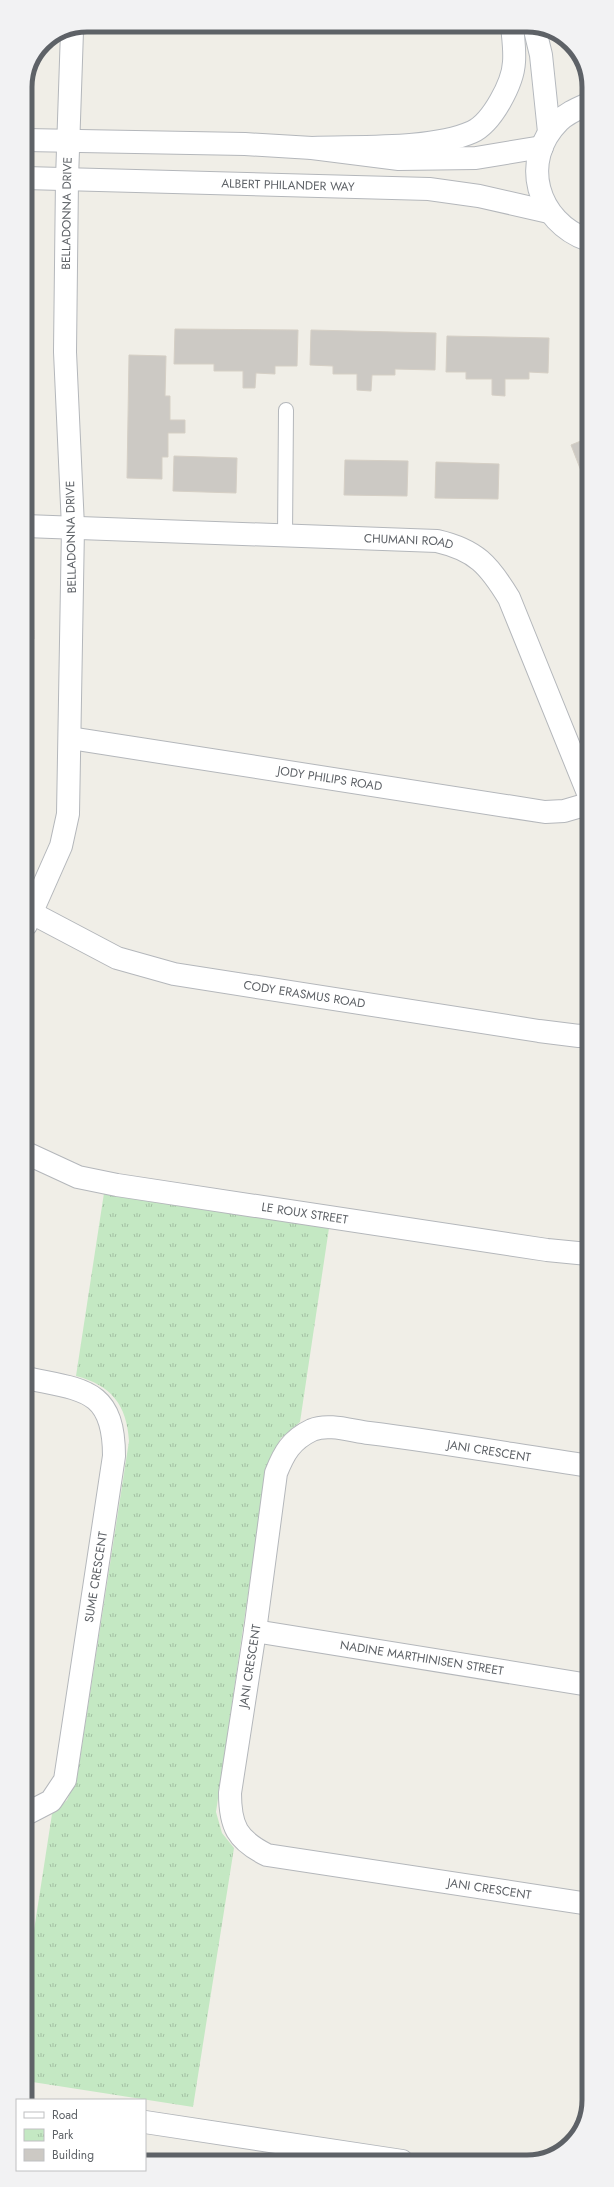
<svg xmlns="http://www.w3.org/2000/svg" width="614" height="2187" viewBox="0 0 614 2187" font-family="Jost,sans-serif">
  <defs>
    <pattern id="park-tufts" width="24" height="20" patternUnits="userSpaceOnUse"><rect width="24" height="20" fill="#c4e8c3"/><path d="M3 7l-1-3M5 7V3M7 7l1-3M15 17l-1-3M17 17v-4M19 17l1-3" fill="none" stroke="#a2bfa2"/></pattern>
  </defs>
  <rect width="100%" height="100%" fill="#f0eee7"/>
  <!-- park -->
  <path fill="url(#park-tufts)" d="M 104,1193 L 329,1228 L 300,1422 L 281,1438 L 267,1465 L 216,1812 L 222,1833 L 234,1848 L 193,2107 L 26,2081 L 26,1982 L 52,1814 L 67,1800 L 77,1778 L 129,1441 C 127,1405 111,1385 76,1376 Z"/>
  <!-- building -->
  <g fill="#ccc9c4" stroke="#d5cfc5">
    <polygon points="175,329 298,330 297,366 275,366 275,374 256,373 255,388 243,388 243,371 214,371 214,364 174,364"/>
    <polygon points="311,330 436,333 435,370 395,369 395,375 372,375 371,391 357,390 357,374 333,374 333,366 310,365"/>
    <polygon points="447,336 549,338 548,373 529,372 529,379 505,379 505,396 492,395 492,379 466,379 466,372 446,372"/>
    <polygon points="25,351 27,351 25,424"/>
    <polygon points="129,355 166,356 165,396 170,396 170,420 185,420 185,433 168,433 168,457 162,457 162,479 127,478"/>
    <polygon points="588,438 588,489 571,445"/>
    <polygon points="174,456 237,458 236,493 173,491"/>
    <polygon points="345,460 408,461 407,496 344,495"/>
    <polygon points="436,462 499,464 498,499 435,498"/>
    <polygon points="25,621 28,621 28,630 34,630 34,639 28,638 28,648 25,648"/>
    <polygon points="25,662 29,663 29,715 25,715"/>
    <polygon points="25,718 32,718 32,736 27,736 27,742 32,741 32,769 25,769"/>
  </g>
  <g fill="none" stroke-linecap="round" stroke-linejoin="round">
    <defs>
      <polyline id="service" points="285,536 286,410"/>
      <g id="minor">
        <path id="s1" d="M 25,526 L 437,541 C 476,550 489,565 509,598 L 588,793"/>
        <path id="s2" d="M 70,738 L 545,812 L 564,811 L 588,804"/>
        <path id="s3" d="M 26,910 L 117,958 L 174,974 L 539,1031 L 579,1036 L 588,1035"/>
        <path id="s4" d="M 26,925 L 61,846 L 68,814 L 73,527 L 65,352 L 67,179 L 72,31"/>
        <path id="s5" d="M 26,1153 L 78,1177 L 117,1185 L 547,1250 L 588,1254"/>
        <path d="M 26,1378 C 82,1390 114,1388 114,1456 L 65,1780 L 51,1801 L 26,1814"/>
        <path id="s6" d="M 589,1466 C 515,1455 442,1442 369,1433 C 352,1431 328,1423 312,1430 C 291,1440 284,1453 276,1473 L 255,1631 L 230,1793 C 230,1826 237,1840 267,1855 L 589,1904"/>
        <path id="s7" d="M 255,1631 L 589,1685"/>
        <polyline points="145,2122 402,2161"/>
      </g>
      <g id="tertiary">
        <polyline points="25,140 245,144 312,148 399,159 476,158 542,147"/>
        <path id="s8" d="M 25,178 L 429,189 L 479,196 L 549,212"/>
      </g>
      <g id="secondary">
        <polyline points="534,26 541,55 549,132"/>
        <path d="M 588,104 C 577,109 567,113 559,121 C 519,161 537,222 588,240"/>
        <path d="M 312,148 C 358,146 431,150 472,132 C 492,123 513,83 514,62 C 515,50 513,37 512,25"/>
      </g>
    </defs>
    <!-- service casing -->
    <use href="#service" stroke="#b4b7bb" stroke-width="16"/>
    <!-- minor casing -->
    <use href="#minor" stroke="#b4b7bb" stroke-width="24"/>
    <!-- tertiary casing -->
    <use href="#tertiary" stroke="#b4b7bb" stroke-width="24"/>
    <!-- secondary casing -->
    <use href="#secondary" stroke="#b5b9be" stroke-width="24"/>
    <!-- service -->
    <use href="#service" stroke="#fff" stroke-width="14"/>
    <!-- minor -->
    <use href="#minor" stroke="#fff" stroke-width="22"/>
    <!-- tertiary -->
    <use href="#tertiary" stroke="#fff" stroke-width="22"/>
    <!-- secondary -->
    <use href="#secondary" stroke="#fff" stroke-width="22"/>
  </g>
  <g text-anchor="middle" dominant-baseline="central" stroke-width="3" stroke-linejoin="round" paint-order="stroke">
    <!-- street labels -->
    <g font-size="12" fill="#5e6267" stroke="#fff">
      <text stroke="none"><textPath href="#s8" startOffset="263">ALBERT PHILANDER WAY</textPath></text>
      <text stroke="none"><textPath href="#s4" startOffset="720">BELLADONNA DRIVE</textPath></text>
      <text transform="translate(71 537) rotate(-91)">BELLADONNA DRIVE</text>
      <text stroke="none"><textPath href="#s1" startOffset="384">CHUMANI ROAD</textPath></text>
      <text stroke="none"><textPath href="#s2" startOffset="263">JODY PHILIPS ROAD</textPath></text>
      <text stroke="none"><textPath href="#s3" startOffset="294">CODY ERASMUS ROAD</textPath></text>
      <text stroke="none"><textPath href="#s5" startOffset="287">LE ROUX STREET</textPath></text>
      <text transform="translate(489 1451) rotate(9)">JANI CRESCENT</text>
      <text transform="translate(96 1577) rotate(-81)">SUME CRESCENT</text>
      <text stroke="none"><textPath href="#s7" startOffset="169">NADINE MARTHINISEN STREET</textPath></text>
      <text transform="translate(250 1666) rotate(-81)">JANI CRESCENT</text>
      <text stroke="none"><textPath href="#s6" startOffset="964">JANI CRESCENT</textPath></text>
    </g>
  </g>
  <!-- crop -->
  <path d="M0 0H614V2187H0ZM87 32H527A55 55 0 0 1 582 87V2100A55 55 0 0 1 527 2155H87A55 55 0 0 1 32 2100V87A55 55 0 0 1 87 32Z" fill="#f2f2f3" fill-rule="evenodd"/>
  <path fill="none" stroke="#5e6267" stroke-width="5" d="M87 32H527A55 55 0 0 1 582 87V2100A55 55 0 0 1 527 2155H87A55 55 0 0 1 32 2100V87A55 55 0 0 1 87 32Z"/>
  <!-- legend -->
  <rect x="16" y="2099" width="130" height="72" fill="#ffffff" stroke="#bfc0c2"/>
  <rect x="24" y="2112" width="20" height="6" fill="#ffffff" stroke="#bfc0c2"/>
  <text x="52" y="2119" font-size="12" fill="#5e6267">Road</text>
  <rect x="24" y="2129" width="20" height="12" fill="url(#park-tufts)" stroke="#bfc0c2"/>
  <text x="52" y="2139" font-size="12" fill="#5e6267">Park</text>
  <rect x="24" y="2149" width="20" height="12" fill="#ccc9c4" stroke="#bfc0c2"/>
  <text x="52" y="2159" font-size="12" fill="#5e6267">Building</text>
</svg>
